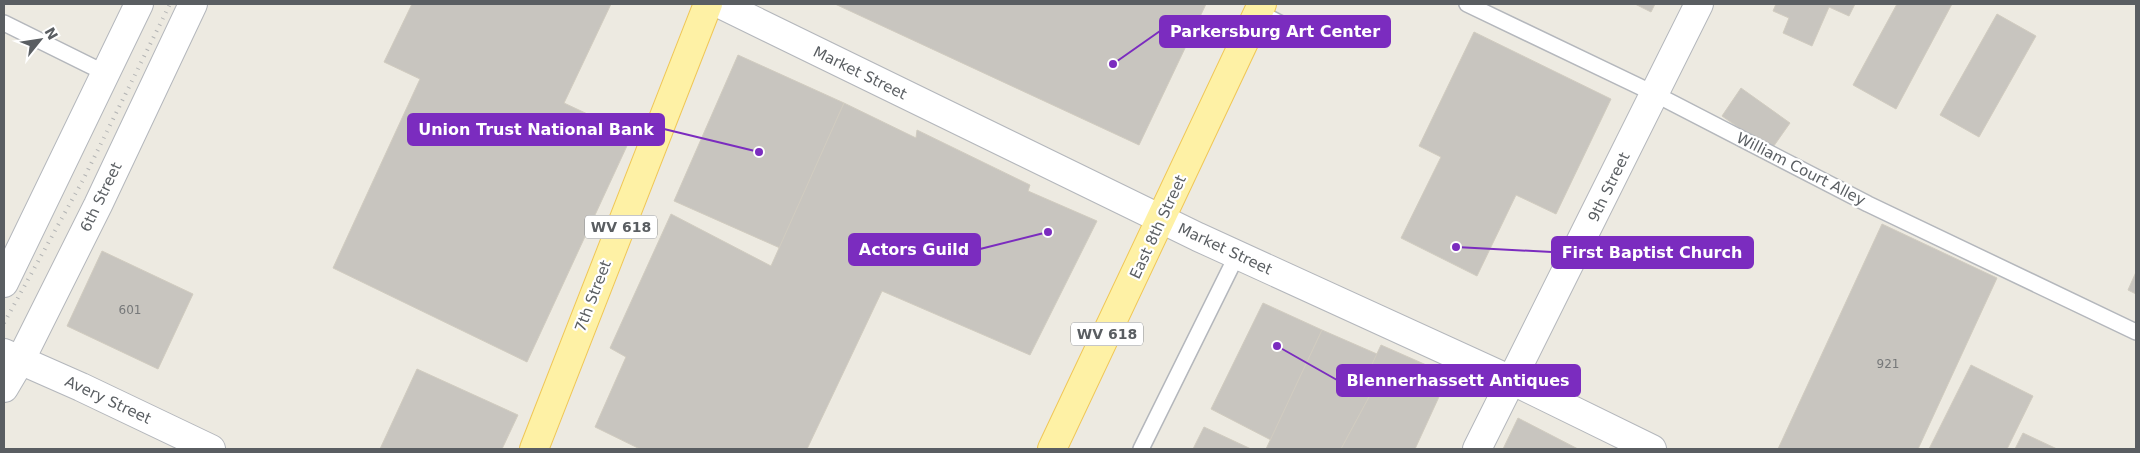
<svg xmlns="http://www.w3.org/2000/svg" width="2140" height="453" viewBox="0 0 2140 453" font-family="'DejaVu Sans',sans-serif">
  <rect width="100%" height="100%" fill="#edeae1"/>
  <!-- building -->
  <g fill="#c8c5bf" stroke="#d1ccc0">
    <polygon points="412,4 611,4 564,103 632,135 527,362 333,268 420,79 384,62"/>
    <polygon points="835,4 1206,4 1139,145"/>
    <polygon points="1635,4 1655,4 1651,12"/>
    <polygon points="1776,4 1855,4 1849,16 1829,7 1812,46 1783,33 1789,18 1773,11"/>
    <polygon points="1897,4 1952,4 1896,109 1853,85"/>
    <polygon points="1997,14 2036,36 1979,137 1940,115"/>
    <polygon points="1474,32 1611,99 1556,214 1516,195 1477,276 1401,238 1441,157 1419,146"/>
    <polygon points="738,55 844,103 780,248 674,201"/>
    <polygon points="1741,88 1790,123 1771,150 1722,116"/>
    <polygon points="844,103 916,138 917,130 1030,185 1028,191 1097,221 1030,355 882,291 807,449 640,449 595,427 626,357 610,348 671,214 771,266"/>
    <polygon points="1882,224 1997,278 1918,449 1778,449"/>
    <polygon points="102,251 193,294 158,369 67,326"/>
    <polygon points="2136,272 2136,294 2128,290"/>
    <polygon points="1263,303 1322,330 1271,440 1211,409"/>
    <polygon points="1322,330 1377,354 1359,392 1369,397 1341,449 1266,449"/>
    <polygon points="1381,345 1449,375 1415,449 1341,449 1369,397 1359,392"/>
    <polygon points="1971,365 2033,396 2007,449 1929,449"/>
    <polygon points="417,369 518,415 502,449 380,449"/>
    <polygon points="1518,418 1578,449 1503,449"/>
    <polygon points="1204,427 1251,449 1193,449"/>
    <polygon points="2023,433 2057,449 2015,449"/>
  </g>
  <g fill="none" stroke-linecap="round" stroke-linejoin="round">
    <defs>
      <g id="service">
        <polyline points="1467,4 1655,94 1868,204 2136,332"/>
        <polyline points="1258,12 1311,39"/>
        <polyline points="4,23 105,73"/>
        <polyline points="1141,449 1237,255"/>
      </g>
      <g id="minor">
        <polyline points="4,283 139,4"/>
        <polyline points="4,388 20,361 98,205 193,4"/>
        <polyline points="1477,449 1699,4"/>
      </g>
      <g id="tertiary">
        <polyline points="720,4 1198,237 1513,381 1652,449"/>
        <polyline points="4,353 81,387 211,449"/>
      </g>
      <g id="primary">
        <polyline points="534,449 708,4"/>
        <polyline points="1052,449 1262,4"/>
      </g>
    </defs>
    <!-- service casing -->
    <use href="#service" stroke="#b4b7bc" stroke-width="18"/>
    <!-- minor casing -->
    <use href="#minor" stroke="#b4b7bc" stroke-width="30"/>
    <!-- tertiary casing -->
    <use href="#tertiary" stroke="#b4b7bc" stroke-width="30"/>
    <!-- primary casing -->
    <use href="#primary" stroke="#f0c757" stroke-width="30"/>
    <!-- service -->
    <use href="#service" stroke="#fff" stroke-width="15"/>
    <!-- minor -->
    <use href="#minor" stroke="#fff" stroke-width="28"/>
    <!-- tertiary -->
    <use href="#tertiary" stroke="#fff" stroke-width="28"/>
    <!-- primary -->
    <use href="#primary" stroke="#fef1a5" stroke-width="28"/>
    <!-- rail -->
    <polyline stroke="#b3b4b4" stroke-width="4" stroke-dasharray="1 6" stroke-linecap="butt" points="4,323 83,180 170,4"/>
  </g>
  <g text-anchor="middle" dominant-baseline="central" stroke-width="4.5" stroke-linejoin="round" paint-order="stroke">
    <!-- number labels -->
    <g font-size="12" fill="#767879">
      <text x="130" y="310">601</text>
      <text x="1888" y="364">921</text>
    </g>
    <!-- shield labels -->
    <g fill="#fff" stroke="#8c8e91" stroke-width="1">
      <rect x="585" y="215.5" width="72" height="23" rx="4"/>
      <rect x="1071" y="322.5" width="72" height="23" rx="4"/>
    </g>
    <g font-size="14" font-weight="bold" fill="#5a5e62">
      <text x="621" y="227">WV 618</text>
      <text x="1107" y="334">WV 618</text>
    </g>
    <!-- street labels -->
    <g font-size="15" fill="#5a5e62" stroke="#fff">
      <text transform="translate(860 73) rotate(26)">Market Street</text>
      <text transform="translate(1801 169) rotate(27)">William Court Alley</text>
      <text transform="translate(1609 187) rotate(-64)">9th Street</text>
      <text transform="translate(101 197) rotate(-64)">6th Street</text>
      <text transform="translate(1158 227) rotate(-65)">East 8th Street</text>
      <text transform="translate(1225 249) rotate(25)">Market Street</text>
      <text transform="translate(593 296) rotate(-69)">7th Street</text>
      <text transform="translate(108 400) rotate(25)">Avery Street</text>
    </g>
  </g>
  <!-- callouts -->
  <path fill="none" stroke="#7b2cbf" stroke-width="2" d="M1113 64L1160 31M759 152L664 129M1048 232L980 249M1456 247L1552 252M1277 346L1337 380"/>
  <g fill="#7b2cbf" stroke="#fff" stroke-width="2">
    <circle cx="1113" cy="64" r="5"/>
    <circle cx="759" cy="152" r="5"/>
    <circle cx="1048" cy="232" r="5"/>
    <circle cx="1456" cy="247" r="5"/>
    <circle cx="1277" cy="346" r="5"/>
  </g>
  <g fill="#7b2cbf" stroke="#7b2cbf" stroke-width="2">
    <rect x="1160" y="16" width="230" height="31" rx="5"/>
    <rect x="408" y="114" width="256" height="31" rx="5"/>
    <rect x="849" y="234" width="131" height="31" rx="5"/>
    <rect x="1552" y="237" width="201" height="31" rx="5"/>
    <rect x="1337" y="365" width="243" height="31" rx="5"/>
  </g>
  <g font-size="16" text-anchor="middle" font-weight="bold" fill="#fff">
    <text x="1275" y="37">Parkersburg Art Center</text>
    <text x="536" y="135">Union Trust National Bank</text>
    <text x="914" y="255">Actors Guild</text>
    <text x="1652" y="258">First Baptist Church</text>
    <text x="1458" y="386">Blennerhassett Antiques</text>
  </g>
  <!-- border -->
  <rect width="2140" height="453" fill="none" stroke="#5a5e62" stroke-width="10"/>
  <!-- north arrow -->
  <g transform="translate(40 40) rotate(60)" stroke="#ffffff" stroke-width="4" paint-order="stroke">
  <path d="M0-4L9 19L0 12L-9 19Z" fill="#5a5e62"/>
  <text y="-8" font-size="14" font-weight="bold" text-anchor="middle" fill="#5a5e62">N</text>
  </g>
</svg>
